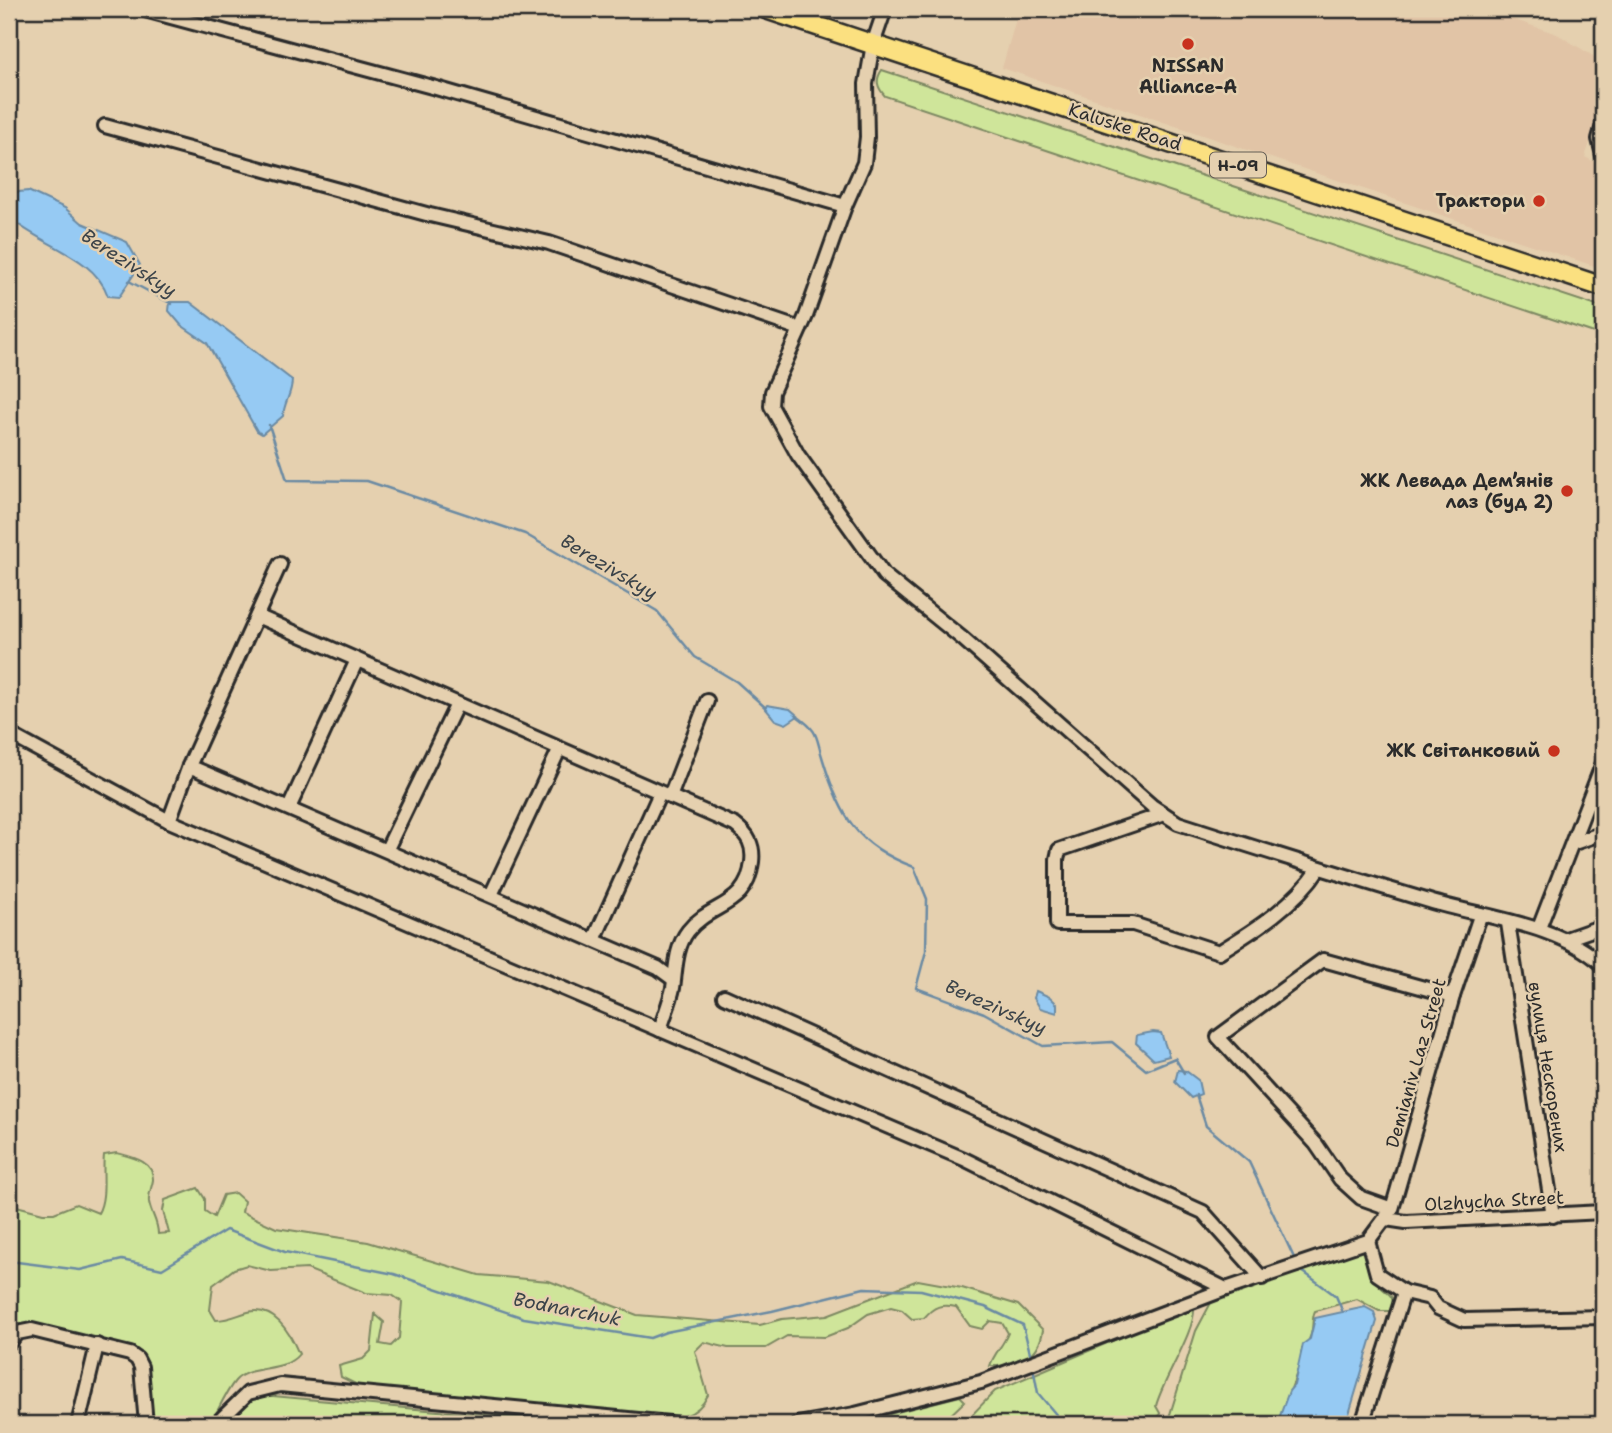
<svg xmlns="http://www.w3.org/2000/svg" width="1612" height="1433" viewBox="0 0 1612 1433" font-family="'Shantell Sans',sans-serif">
  <rect width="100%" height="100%" fill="#e5d0af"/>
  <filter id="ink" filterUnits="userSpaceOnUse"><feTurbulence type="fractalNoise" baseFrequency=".0143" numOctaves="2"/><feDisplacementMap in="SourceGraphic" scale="14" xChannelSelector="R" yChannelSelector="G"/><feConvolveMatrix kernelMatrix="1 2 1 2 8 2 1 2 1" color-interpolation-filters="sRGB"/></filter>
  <g filter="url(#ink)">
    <!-- built -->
    <polygon fill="#e1c4a6" points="1019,9 1482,9 1557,34 1603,62 1603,105 1585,157 1603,166 1603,269 1002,68"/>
    <!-- green -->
    <g fill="#cfe59a" stroke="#7d8862" stroke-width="2">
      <path d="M 882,70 L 1603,308 L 1603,336 L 885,96 C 877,87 875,80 882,70 Z"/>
      <path d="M 117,1153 C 132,1157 154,1161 153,1180 C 152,1187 148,1195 149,1202 C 151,1214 158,1221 158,1234 L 169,1233 L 163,1211 L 165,1200 L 198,1188 L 205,1199 L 205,1211 L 214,1217 L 223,1195 L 235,1193 L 244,1201 L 242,1212 L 276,1228 L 368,1242 L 479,1275 L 549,1281 L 637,1315 L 760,1325 L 782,1319 L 827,1315 L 918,1280 L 962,1288 L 1018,1305 L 1043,1330 C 1039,1358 1017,1367 990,1366 C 994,1353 1003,1346 1008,1333 L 1002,1323 L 990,1321 L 982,1329 L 970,1326 L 956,1307 C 941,1304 934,1306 924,1318 L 912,1319 L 902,1310 L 891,1307 L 868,1314 L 848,1328 L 825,1337 L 787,1336 L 766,1348 L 728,1348 L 704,1342 L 695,1351 L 708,1395 C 695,1422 670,1418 644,1418 L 374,1393 L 341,1377 L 339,1366 L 363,1359 L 371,1351 L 375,1314 L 384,1322 L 380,1344 L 391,1346 L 399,1338 L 402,1302 L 392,1295 L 366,1293 L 307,1269 L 271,1271 L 247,1265 L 234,1269 L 213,1285 L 210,1310 L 216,1320 C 229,1320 237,1315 248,1312 C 275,1305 291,1335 299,1354 C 283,1374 251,1363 235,1381 C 225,1393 218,1411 210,1424 L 148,1424 L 135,1354 L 27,1327 L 9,1339 L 9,1204 L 43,1213 L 54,1213 L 76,1204 L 98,1213 C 107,1197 102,1173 104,1155 Z"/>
      <path d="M 1358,1250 L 1367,1253 C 1369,1261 1371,1272 1375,1280 C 1383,1294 1398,1292 1391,1311 L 1379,1311 L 1357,1299 L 1315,1311 C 1311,1320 1314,1328 1310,1337 C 1298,1366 1290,1396 1277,1424 L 1167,1424 L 1196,1331 L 1214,1297 Z"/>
      <path d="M 1194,1306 C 1197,1329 1162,1381 1156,1406 L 1160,1413 L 1156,1424 L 963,1424 L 995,1391 Z"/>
      <polygon points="262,1395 582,1424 225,1424 247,1401"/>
      <polygon points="960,1396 965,1401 941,1424 850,1424"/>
    </g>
    <!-- water -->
    <g fill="#96caf3" stroke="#6b8aa3" stroke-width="2">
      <path d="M 28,191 L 65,208 L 82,223 L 127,242 L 140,265 L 119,297 L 108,296 C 94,255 39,245 9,217 L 9,193 Z"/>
      <path d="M 170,302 L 190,302 L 292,380 C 292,394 284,402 283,416 L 262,434 L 257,431 L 207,343 L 181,325 L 169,311 Z"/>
      <polygon points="767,705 790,709 798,716 786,724 775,720 765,708"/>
      <polygon points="1036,991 1050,997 1057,1004 1057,1013 1040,1008 1034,998"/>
      <polygon points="1153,1032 1161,1033 1169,1056 1154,1060 1136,1043 1137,1035"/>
      <polygon points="1178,1070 1186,1071 1198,1080 1201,1094 1191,1098 1175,1082"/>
      <polygon points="1365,1307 1374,1312 1377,1321 1346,1424 1277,1424 1289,1391 1294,1385 1303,1344 1310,1339 1315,1318"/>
    </g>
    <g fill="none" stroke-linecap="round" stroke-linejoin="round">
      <!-- stream -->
      <g stroke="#6b8aa3" stroke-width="2.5">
        <polyline points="129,281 172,304"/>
        <polyline points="269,425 287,480 367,481 525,534 657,611 695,657 737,682 767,709"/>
        <path d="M 797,716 C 820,733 815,735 823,760 C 840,816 857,846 914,867 L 927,899 L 926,951 L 916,988 L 984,1013 L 1043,1046 L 1112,1042 L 1146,1070 L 1175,1058 L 1184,1073"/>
        <polyline points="1196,1095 1206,1126 1249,1162 1296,1262"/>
        <polyline points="9,1261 80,1270 122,1260 162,1269 226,1230 285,1252 394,1274 524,1318 650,1338 666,1332 772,1311 864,1288 921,1290 985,1307 1023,1325 1031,1357"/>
        <polyline points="1298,1268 1336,1296 1342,1310"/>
        <polyline points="1033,1367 1038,1393 1064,1424"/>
      </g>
      <defs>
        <g id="street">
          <polyline points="141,9 436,88 845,206"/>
          <path d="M 885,9 L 873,44 L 866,84 L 867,137 L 864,163 L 845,206 L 806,316 L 772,392 L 771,406 L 798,455 L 884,575 L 963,639 L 1152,806 L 1178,823 C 1262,850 1345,876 1429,901 C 1486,918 1559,924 1603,965"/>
          <polyline points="1603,125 1599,139 1603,155"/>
          <polyline points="105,126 430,215 549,243 800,329"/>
          <path d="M 257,616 L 735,825 C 748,835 754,845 752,862 C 747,908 711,902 688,931 C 675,948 676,969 673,988 C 670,1002 664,1016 660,1030"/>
          <polyline points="9,734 169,821 964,1159 1226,1289"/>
          <polyline points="189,766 658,968 673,979"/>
          <polyline points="670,797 707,701"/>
          <polyline points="289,808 357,660"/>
          <path d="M 1164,814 L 1059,850 L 1057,859 L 1057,924 L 1133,924 L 1219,952 C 1255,930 1296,904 1319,868"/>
          <polyline points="169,821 189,766 280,564"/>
          <polyline points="1574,843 1603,833"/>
          <polyline points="387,849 457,704"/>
          <polyline points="491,895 559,750"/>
          <polyline points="1508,923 1553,1216"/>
          <polyline points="1539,928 1603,763"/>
          <polyline points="1566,939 1603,926"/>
          <polyline points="594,940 660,793"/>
          <polyline points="724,996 1203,1212 1262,1278"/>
          <polyline points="1392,1209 1361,1198 1340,1179 1316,1144 1218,1037 1323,960 1453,996"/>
          <polyline points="1386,1219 1406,1222 1603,1212"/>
          <polyline points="1368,1241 1377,1274 1404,1292 1430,1298 1438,1308 1464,1320 1603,1317"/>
          <polyline points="9,1343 17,1333 32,1330 130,1354 137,1359 141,1367 146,1424"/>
          <polyline points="78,1424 97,1345"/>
          <polyline points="216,1424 248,1393 280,1385 680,1424"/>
          <polyline points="797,1424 855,1414 981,1382 1226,1289 1368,1241 1392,1209 1453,996 1480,916"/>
          <polyline points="1362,1424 1404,1292"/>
        </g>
        <polyline id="primary" points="766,9 1603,287"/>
      </defs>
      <!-- street casing -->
      <use href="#street" stroke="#2b2b2b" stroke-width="18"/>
      <!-- primary casing -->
      <use href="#primary" stroke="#2b2b2b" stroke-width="23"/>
      <!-- street -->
      <use href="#street" stroke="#e5d0af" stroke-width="12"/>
      <!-- primary -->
      <use href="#primary" stroke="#fbe080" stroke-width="18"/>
    </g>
  </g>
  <!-- markers -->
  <g fill="#c8321e" stroke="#e5d0af" stroke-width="2.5">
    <circle cx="1188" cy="44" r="7"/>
    <circle cx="1539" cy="201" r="7"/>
    <circle cx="1567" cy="491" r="7"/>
    <circle cx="1554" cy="751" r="7"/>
  </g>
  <g text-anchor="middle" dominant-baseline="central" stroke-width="5" stroke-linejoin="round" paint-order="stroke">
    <!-- shield labels -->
    <rect fill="#e5d0af" stroke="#635c53" stroke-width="2" x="1210" y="152.5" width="56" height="25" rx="5"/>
    <g font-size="16" font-weight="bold" fill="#2b2b2b">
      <text x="1238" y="165">Н-09</text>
    </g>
    <!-- poi labels -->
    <g font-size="18" font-weight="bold" fill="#2b2b2b" stroke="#e5d0af" text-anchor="end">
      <text x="1188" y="66" text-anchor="middle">NISSAN<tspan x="1188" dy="21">Alliance-A</tspan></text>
      <text x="1525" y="201">Трактори</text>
      <text x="1553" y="481">ЖК Левада Дем’янів<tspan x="1553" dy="21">лаз (буд 2)</tspan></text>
      <text x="1540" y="751">ЖК Світанковий</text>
    </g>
    <!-- street labels -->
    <g font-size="18" fill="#2b2b2b" stroke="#e5d0af">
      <text transform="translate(1125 127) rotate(18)">Kaluske Road</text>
      <text transform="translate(1416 1063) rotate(-74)">Demianiv Laz Street</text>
      <text transform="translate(1548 1067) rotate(81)">вулиця Нескорених</text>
      <text transform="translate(1494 1201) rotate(-3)">Olzhycha Street</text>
    </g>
    <!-- water labels -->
    <g font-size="19" font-style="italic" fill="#3b4349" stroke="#e5d0af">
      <text transform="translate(129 263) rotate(33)">Berezivskyy</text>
      <text transform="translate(609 567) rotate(31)">Berezivskyy</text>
      <text transform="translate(996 1007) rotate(24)">Berezivskyy</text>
      <text transform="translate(567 1309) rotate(11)">Bodnarchuk</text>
    </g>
  </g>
  <!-- margin -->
  <rect width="1612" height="1433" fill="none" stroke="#e5d0af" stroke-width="35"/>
  <rect x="18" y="18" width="1577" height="1398" fill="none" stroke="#2b2b2b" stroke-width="2.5" filter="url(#ink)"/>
</svg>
